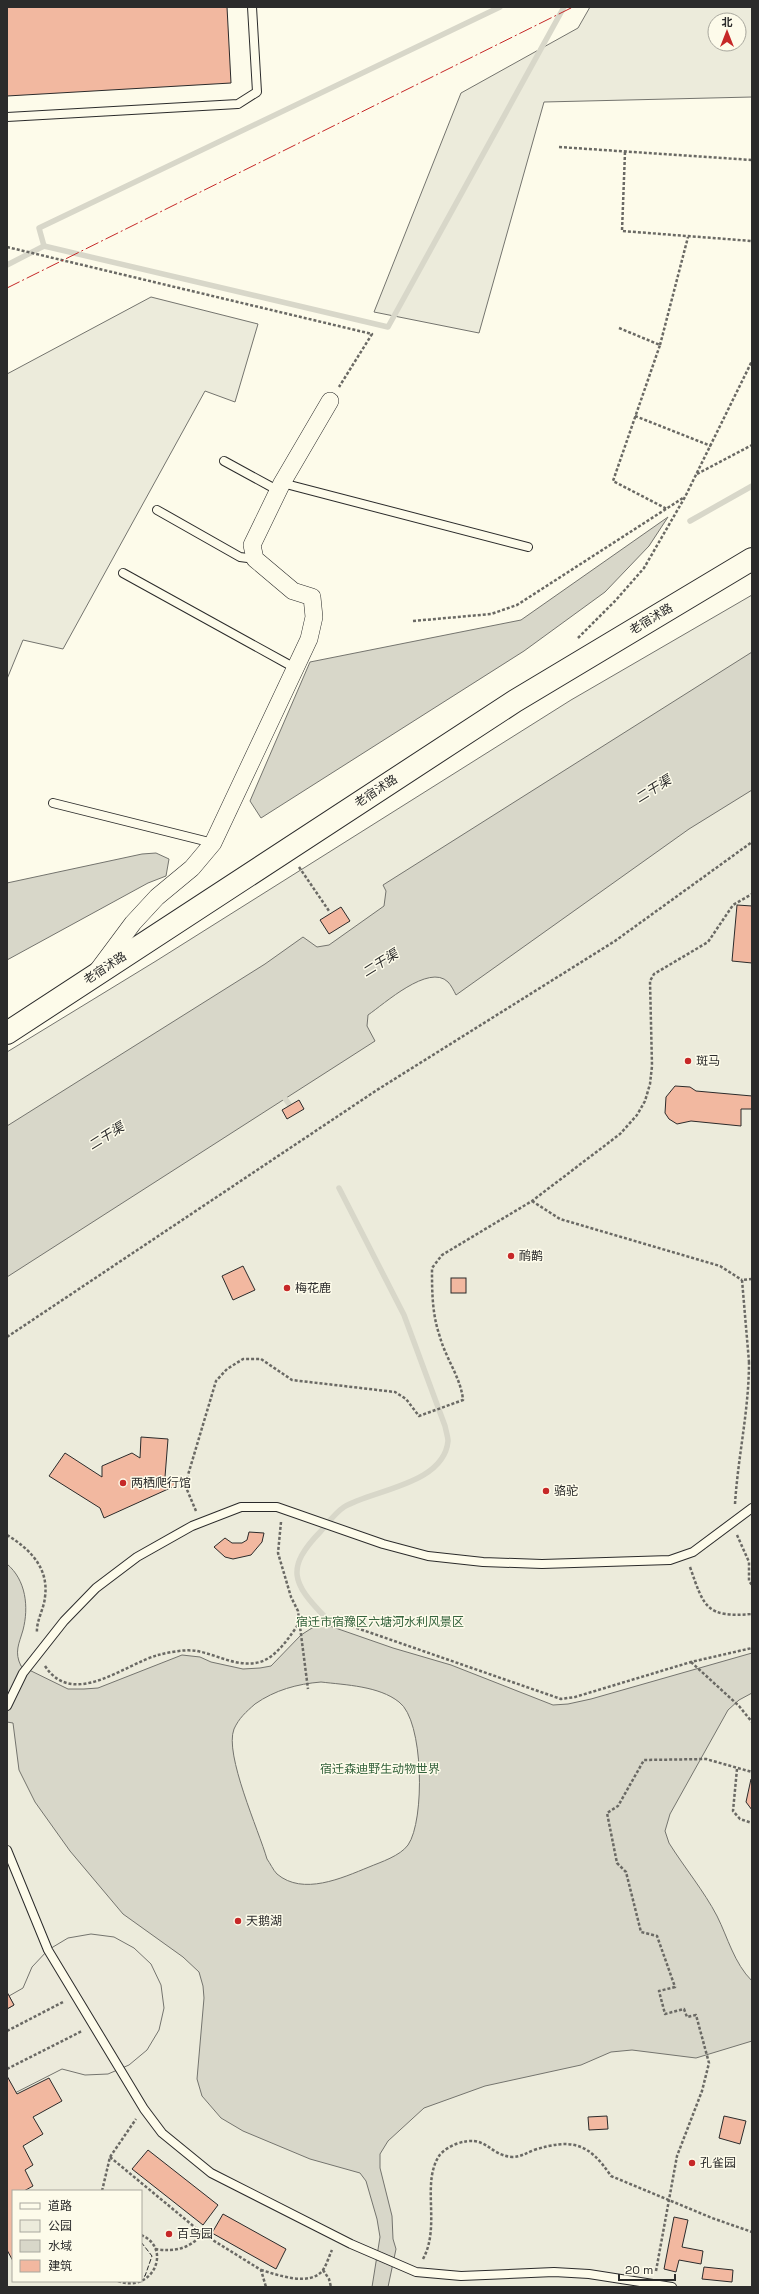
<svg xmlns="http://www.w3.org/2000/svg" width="759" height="2294" viewBox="0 0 759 2294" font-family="'Space Grotesk','Noto Sans SC',sans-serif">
  <rect width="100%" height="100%" fill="#fdfbea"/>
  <!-- green -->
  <g fill="#ecebdb" stroke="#74746e" fill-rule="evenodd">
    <path d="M 590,7 L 752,7 L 752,97 L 544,102 L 479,333 L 374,312 L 461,93 L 578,28 ZM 715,20 L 739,20 L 739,44 L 715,44 Z"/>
    <polygon points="151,297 258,324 235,402 205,391 63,649 23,640 7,679 7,374"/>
    <path d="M 752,595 L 752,2287 L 7,2287 L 7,1052 L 156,961 L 571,700 ZM 13,2191 L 141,2191 L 141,2281 L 13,2281 Z"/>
  </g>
  <!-- parking -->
  <polygon fill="#eceadb" stroke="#74746e" points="91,1934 114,1937 134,1948 151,1964 161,1985 164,2008 159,2030 147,2050 129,2065 108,2074 85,2075 62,2069 7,2097 7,2009 14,2005 9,1996 23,1988 32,1967 48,1950 68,1938"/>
  <!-- water -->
  <g fill="#d8d7c9" stroke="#74746e" fill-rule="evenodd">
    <polygon points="668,517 649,546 605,592 524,651 261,818 250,801 310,662 521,620"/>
    <path d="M 752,652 L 752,790 L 689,829 L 456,995 C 454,991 451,985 448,982 C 429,963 384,1004 368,1015 L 367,1026 L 375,1041 L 7,1277 L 7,1126 L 265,964 L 303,937 L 317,947 L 329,945 L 384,906 L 386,891 L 383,885 Z"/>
    <polygon points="156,853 169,859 166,876 148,883 7,960 7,883 142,854"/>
    <path d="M 7,1564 C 26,1580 29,1607 23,1630 C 19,1644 14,1652 21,1666 L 68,1689 L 84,1689 L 98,1688 L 182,1655 L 200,1657 L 211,1662 L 243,1669 L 260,1668 L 271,1666 L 301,1635 L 312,1628 L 324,1624 L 393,1648 L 451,1665 L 553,1705 L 568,1704 L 591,1699 L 752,1653 L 752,1693 L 739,1700 L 728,1710 L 670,1814 L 665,1831 L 669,1843 C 684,1867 704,1891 717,1916 C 728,1938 734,1963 752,1981 L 752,2041 L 696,2058 L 632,2050 L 611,2052 L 581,2065 L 485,2086 L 424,2108 L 388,2141 L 380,2154 L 380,2168 L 392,2216 L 393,2239 L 396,2249 L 388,2287 L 372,2287 L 380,2237 L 377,2219 L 366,2181 L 360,2173 L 310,2159 L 243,2131 L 221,2118 L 202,2096 L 197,2079 L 204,1998 L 203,1986 L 199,1972 L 183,1957 L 123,1914 L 70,1851 L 35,1802 L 19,1770 L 13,1723 L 7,1722 ZM 321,1682 C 346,1685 379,1686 399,1702 C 424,1720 425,1821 408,1845 C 400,1856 381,1862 369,1867 C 342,1878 303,1896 277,1874 C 273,1870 270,1863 267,1859 C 259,1831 224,1754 234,1729 C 239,1718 246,1712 255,1704 C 275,1690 297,1684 321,1682 Z"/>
  </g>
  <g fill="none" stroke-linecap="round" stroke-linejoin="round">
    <!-- stream -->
    <g stroke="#d8d7c9" stroke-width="5.5">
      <polyline points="44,246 39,228 500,7"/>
      <polyline points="7,265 44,246 388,327 564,7"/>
      <polyline points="690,521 752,486"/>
      <polyline points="281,1093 289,1104"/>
      <path d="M 324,1624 L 325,1617 C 292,1583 285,1568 321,1531 C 328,1523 335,1513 344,1507 C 371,1490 444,1485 448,1441 C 448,1437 446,1431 445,1426 L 404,1315 L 339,1188"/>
    </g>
  </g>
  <!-- building -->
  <g fill="#f2b8a0" stroke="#2b2b2b">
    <polygon points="7,7 227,7 231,83 7,96"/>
    <polygon points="737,905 752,906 752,963 732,961"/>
    <polygon points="341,907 350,921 329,934 320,920"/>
    <polygon points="675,1086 690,1087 696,1091 752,1096 752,1109 741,1109 741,1126 691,1121 677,1124 669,1119 665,1113 666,1097"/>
    <polygon points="299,1100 304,1109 287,1119 282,1110"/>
    <polygon points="243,1266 255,1290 233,1300 222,1276"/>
    <rect x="451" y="1278" width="15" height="15"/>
    <polygon points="141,1437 168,1439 165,1477 177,1485 104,1518 100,1508 49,1476 65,1453 102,1477 102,1466 132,1453 140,1458"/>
    <polygon points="249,1532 264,1533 262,1542 251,1555 233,1559 225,1557 214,1547 225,1538 232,1543 242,1543 247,1540"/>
    <polygon points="751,1779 752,1779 752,1810 746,1802"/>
    <polygon points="7,1992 14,2005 7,2009"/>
    <polygon points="7,2076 17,2094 49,2078 62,2101 33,2117 43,2134 23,2146 33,2165 25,2170 33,2186 24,2191 13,2191 13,2261 7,2250"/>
    <polygon points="607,2116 608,2129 589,2130 588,2117"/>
    <polygon points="724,2116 746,2121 740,2144 719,2138"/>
    <polygon points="148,2150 218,2205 203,2225 132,2169"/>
    <polygon points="223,2214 286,2249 276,2269 212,2233"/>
    <polygon points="674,2217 688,2220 682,2247 703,2251 701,2264 679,2260 676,2272 664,2269"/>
    <polygon points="704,2267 733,2270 732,2282 702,2279"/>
  </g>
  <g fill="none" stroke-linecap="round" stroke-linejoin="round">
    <defs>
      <g id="service">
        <polyline points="7,117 238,104 257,92 252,7"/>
        <polyline points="224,461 279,491"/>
        <polyline points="282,483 528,547"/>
        <polyline points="157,510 240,557 255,559"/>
        <polyline points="123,573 295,668"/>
        <polyline points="53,803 213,843"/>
        <polyline points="7,1706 23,1673 64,1621 96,1588 137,1557 192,1526 241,1507 277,1507 383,1544 428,1556 483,1562 542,1564 670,1560 693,1552 752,1508"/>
        <polyline points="7,1850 48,1950 144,2109 162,2133 211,2173 351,2244 416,2272 461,2276 554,2272 589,2274 672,2287"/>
      </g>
      <polyline id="minor" points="98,970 133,923 157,897 192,868 213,843 309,639 314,617 312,597 293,591 255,559 252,545 282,483 330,401"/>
      <polyline id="secondary" points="7,1033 515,701 752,559"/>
    </defs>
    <!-- service casing -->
    <use href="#service" stroke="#2b2b2b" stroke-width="10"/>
    <!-- minor casing -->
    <use href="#minor" stroke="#2b2b2b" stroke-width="18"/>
    <!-- secondary casing -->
    <use href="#secondary" stroke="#2b2b2b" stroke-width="24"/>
    <!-- path -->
    <g stroke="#6a6964" stroke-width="2.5" stroke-dasharray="3 2" stroke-linecap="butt">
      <polyline points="559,147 752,160"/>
      <polyline points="625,152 622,231 752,241"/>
      <polyline points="7,247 372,334 339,387"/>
      <polyline points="619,328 660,345 613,481 667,509"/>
      <polyline points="660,345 688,237"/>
      <polyline points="635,416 711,446"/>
      <polyline points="697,474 752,445"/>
      <polyline points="413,621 491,614 517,605 683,498"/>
      <polyline points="578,638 616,600 644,568 685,497 752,361"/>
      <polyline points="299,867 329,911"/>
      <polyline points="532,1201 560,1219 720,1266 742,1280"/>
      <polyline points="752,1279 742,1280 749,1362 752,1361"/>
      <polyline points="7,1337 377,1090 615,941 752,842"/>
      <path d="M 735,1504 C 738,1456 749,1410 749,1362"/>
      <path d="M 196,1511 L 185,1485 L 216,1381 L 227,1369 L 243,1359 L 261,1359 L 292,1380 L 395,1392 L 406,1399 L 419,1416 L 463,1400 C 461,1378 446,1359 440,1337 C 432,1314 432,1292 432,1268 L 442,1255 L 532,1201 L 620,1134 L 637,1115 L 645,1101 L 650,1084 L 652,1066 L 650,981 L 654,974 L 708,942 L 733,905 L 752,894"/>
      <polyline points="281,1522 278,1553 291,1597 298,1611 308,1689"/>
      <path d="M 7,1535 C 30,1549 49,1568 45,1597 C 44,1609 36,1621 37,1633"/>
      <polyline points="737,1535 749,1562 749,1581 752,1585"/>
      <path d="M 690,1567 C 704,1607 706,1618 752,1614"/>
      <polyline points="691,1662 739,1706 752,1722"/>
      <path d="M 45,1666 C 73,1709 125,1664 158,1655 C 170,1652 185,1649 197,1651 C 218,1655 238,1668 260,1662 C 277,1657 290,1636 300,1622 L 331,1619 L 561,1699 L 575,1697 L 691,1662 L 752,1648"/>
      <polyline points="737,1769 733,1811 740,1819 752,1823"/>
      <polyline points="7,2031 63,2002"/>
      <polyline points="7,2069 82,2031"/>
      <polyline points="110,2157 203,2234"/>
      <polyline points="102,2191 110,2157 136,2119"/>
      <path d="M 155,2249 C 176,2252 188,2249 203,2234 L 261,2270 L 266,2287"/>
      <path d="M 423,2259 C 441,2226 421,2184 439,2156 C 442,2151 451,2146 456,2144 C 487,2133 488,2155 512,2157 C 521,2157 526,2153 534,2150 C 572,2138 589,2143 611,2176 L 712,2218 L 752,2232"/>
      <path d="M 261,2270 C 278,2275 310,2287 323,2270 C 327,2264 329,2256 332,2250"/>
      <polyline points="323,2270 329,2279 331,2287"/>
      <polyline points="656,2271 677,2156 702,2091 709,2063 696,2015 687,2017 684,2009 665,2014 659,1991 675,1987 657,1936 641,1932 626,1872 617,1863 607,1813 618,1806 644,1760 706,1759 752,1772"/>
      <path d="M 118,2281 C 153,2294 173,2248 141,2235"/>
    </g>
    <!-- service -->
    <use href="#service" stroke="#fdfbea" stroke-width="8"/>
    <!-- minor -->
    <use href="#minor" stroke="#fdfbea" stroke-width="17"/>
    <!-- secondary -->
    <use href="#secondary" stroke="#fdfbea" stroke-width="22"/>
    <!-- fence -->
    <polyline stroke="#2b2b2b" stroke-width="1" stroke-dasharray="5 2" stroke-linecap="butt" points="141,2242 152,2256 145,2276 141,2277"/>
    <!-- power -->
    <polyline stroke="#c62828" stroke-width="1" stroke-dasharray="14 3 2 3" stroke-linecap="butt" points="7,288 573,7"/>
  </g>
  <!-- markers -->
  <g fill="#c62828" stroke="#fdfbea" stroke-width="1.5">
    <circle cx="688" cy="1061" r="4"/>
    <circle cx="511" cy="1256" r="4"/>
    <circle cx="287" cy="1288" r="4"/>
    <circle cx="123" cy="1483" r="4"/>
    <circle cx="546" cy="1491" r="4"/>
    <circle cx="238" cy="1921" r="4"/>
    <circle cx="692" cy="2163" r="4"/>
    <circle cx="169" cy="2234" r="4"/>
  </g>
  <g text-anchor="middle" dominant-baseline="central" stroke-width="3" stroke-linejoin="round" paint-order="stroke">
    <!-- street labels -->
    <g font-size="12" fill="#2b2b2b" stroke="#fdfbea">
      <text transform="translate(651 619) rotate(-31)">老宿沭路</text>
      <text transform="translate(376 791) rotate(-33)">老宿沭路</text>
      <text transform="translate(105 968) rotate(-33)">老宿沭路</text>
    </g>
    <!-- poi labels -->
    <g font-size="12" fill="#2b2b2b" stroke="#fdfbea" text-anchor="start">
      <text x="696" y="1061">斑马</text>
      <text x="519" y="1256">鸸鹋</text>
      <text x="295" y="1288">梅花鹿</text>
      <text x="131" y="1483">两栖爬行馆</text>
      <text x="554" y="1491">骆驼</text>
      <text x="246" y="1921">天鹅湖</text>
      <text x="700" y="2163">孔雀园</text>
      <text x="177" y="2234">百鸟园</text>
    </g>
    <!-- park labels -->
    <g font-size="12" fill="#34623c" stroke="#fdfbea">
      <text x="380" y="1622">宿迁市宿豫区六塘河水利风景区</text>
      <text x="380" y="1769">宿迁森迪野生动物世界</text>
    </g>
    <!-- water labels -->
    <g font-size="13" font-style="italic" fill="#2b2b2b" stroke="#fdfbea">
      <text transform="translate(653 789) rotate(-32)">二干渠</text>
      <text transform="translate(380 963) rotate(-32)">二干渠</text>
      <text transform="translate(106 1136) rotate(-32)">二干渠</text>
    </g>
  </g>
  <!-- border -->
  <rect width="759" height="2294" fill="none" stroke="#2b2b2b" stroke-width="16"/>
  <!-- legend -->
  <rect x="12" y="2190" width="130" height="92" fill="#fdfbea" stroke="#a9a89e"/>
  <rect x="20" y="2203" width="20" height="6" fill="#fdfbea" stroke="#a9a89e"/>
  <text x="48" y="2210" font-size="12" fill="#2b2b2b">道路</text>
  <rect x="20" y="2220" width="20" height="12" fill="#ecebdb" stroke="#a9a89e"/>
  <text x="48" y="2230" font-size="12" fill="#2b2b2b">公园</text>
  <rect x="20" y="2240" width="20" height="12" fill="#d8d7c9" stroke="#a9a89e"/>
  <text x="48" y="2250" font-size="12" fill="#2b2b2b">水域</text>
  <rect x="20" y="2260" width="20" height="12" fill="#f2b8a0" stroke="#a9a89e"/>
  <text x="48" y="2270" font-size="12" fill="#2b2b2b">建筑</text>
  <!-- north arrow -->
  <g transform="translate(727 32)"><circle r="19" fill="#fdfbea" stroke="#a9a89e"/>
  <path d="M0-3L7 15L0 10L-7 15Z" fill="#c62828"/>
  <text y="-6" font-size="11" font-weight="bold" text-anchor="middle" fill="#2b2b2b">北</text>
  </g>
  <!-- scale -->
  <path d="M619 2274v6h56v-6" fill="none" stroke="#2b2b2b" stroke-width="2"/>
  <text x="625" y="2274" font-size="12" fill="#2b2b2b" stroke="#fdfbea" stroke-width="3" paint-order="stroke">20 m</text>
</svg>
